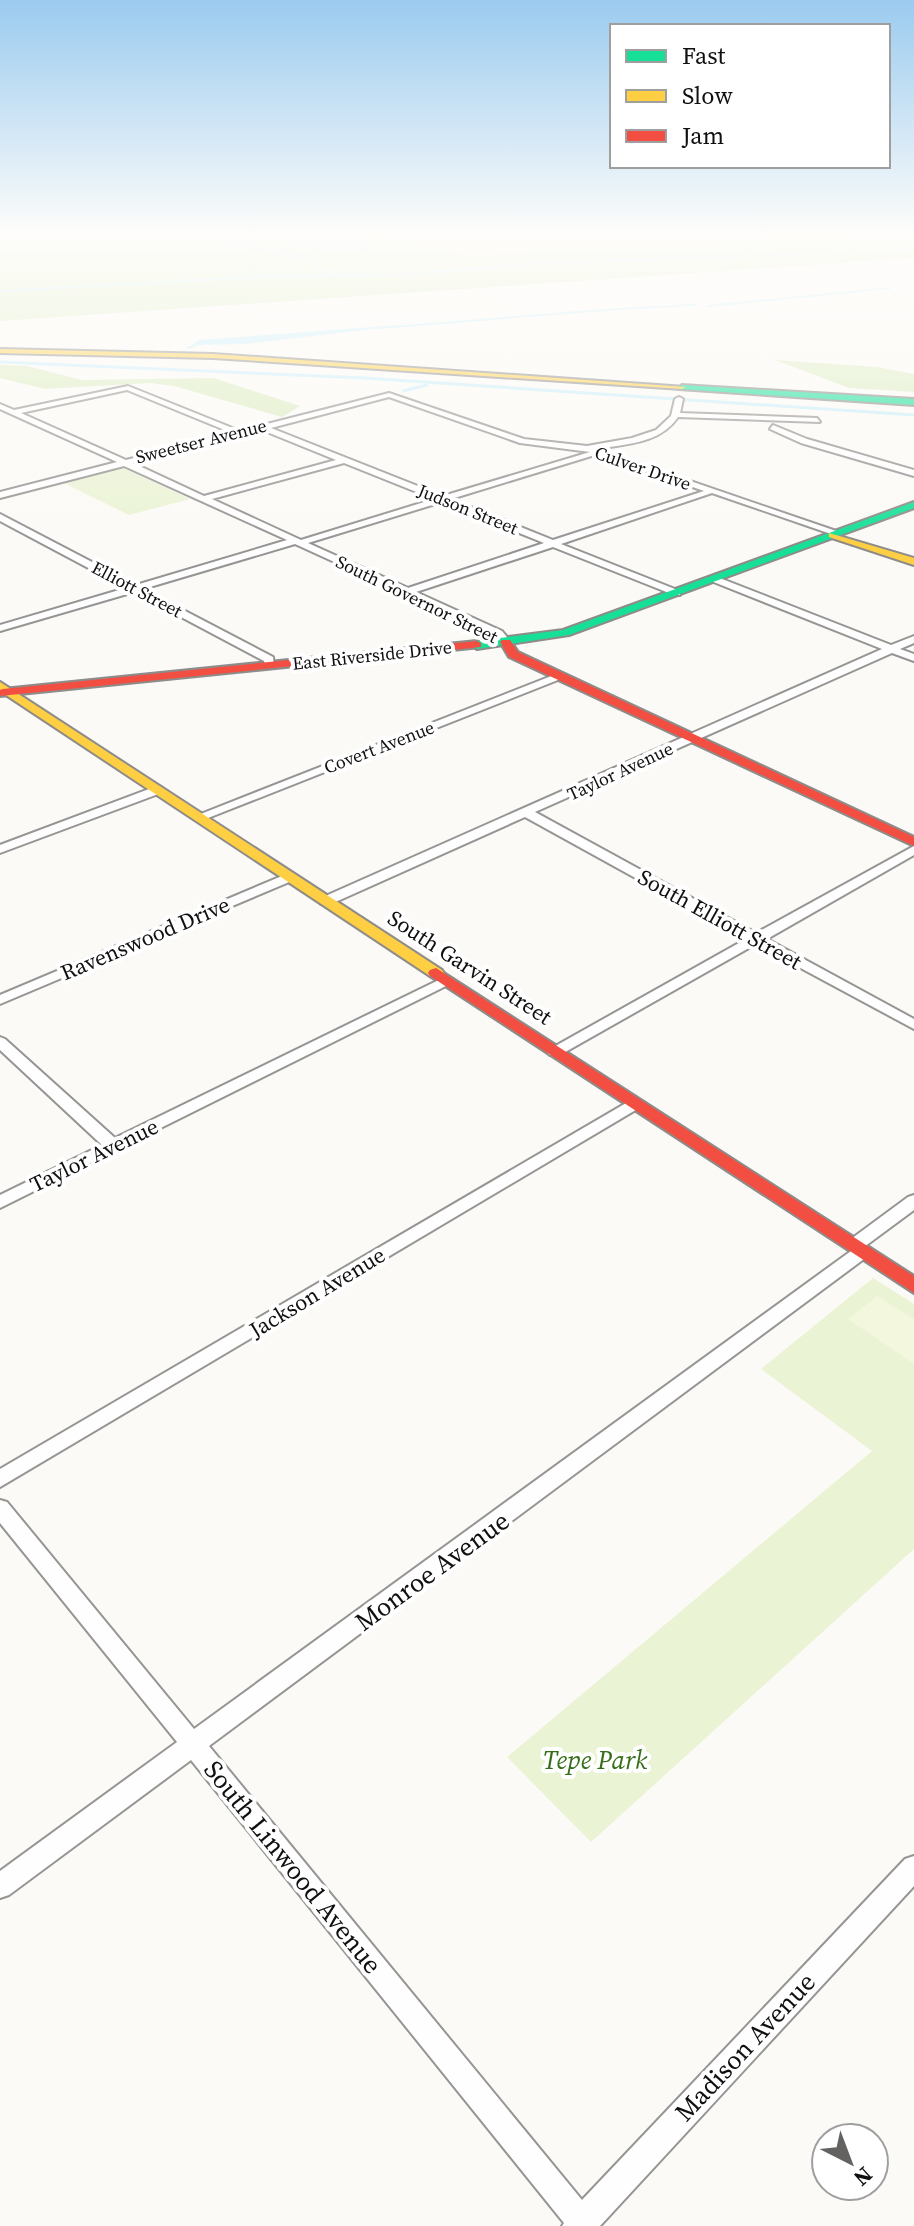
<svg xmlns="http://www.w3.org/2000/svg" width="914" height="2226" viewBox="0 0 914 2226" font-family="'Source Serif 4',serif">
  <rect width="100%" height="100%" fill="#fcfaf6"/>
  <!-- farmland -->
  <polygon fill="#faf4e1" points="373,232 770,232 690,249 631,245 470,256"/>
  <!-- green -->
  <g fill="#eaf3d4">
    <polygon points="123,468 190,499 129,515 64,483"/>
    <polygon points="873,1278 914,1304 914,1549 591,1842 507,1757 872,1451 761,1369"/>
  </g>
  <!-- forest -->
  <g fill="#dcecc1">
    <polygon points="0,232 77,232 118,242 184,236 309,257 204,232 248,232 324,248 362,250 364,238 338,232 373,232 470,256 631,245 690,249 770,232 848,232 875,241 914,240 914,258 0,321"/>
    <polygon points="775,360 877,367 914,374 914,392 849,388"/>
    <polygon points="0,365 27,366 82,380 214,378 300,406 282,417 174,386 150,383 45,389 0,378"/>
  </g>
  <!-- pitch -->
  <polygon fill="#f3f7de" points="877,1296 914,1319 914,1364 848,1319"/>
  <!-- water -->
  <g fill="#c9eefa">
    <polygon points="77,232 204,232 310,257 313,261 184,236 118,242"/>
    <path d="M 249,232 L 338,232 L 374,241 L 373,246 C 339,260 282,244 249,232 Z"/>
    <polygon points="373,327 379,328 245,344 192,345 199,340"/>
  </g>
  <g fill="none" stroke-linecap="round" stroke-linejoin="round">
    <!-- stream-far1 -->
    <g stroke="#c9eefa" stroke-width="2">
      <polyline points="313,261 319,271 336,273"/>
      <polyline points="0,291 272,276 396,275 547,263 914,250"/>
      <polyline points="708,306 891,288"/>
      <path d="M 374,328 C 481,321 588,309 695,305"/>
      <polyline points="188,348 203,342"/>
    </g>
    <!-- stream -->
    <g stroke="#c9eefa" stroke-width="3">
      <polyline points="0,362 365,378 914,415"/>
      <polyline points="403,391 427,385"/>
    </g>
    <defs>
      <g id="street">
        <path d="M 128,386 L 240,431 L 256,427 L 256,424 L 263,425 L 389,393 L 524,439 L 587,446 L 632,438 L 656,430 L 671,416 L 675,399 L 679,397 L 683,399 L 680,413 L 817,418 L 820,422 L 678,417 C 660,444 625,444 597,449 L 842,533 L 834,535 L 712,493 L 561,544 L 680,591 L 680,595 L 674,595 L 553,547 L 416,592 L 502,631 L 511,642 L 506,645 L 494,635 L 295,544 L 143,589 L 273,657 L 274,667 L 266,667 L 264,661 L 134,592 L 0,631 L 0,625 L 126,588 L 0,521 L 0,514 L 136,585 L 287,540 L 124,466 L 0,498 L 0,492 L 117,462 L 0,409 L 0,404 L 14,410 ZM 127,390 L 232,433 L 126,460 L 21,413 ZM 389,397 L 520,443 L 590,452 L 443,496 L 271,428 ZM 262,430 L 336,460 L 204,496 L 133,463 ZM 598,454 L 704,491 L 553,540 L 451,499 ZM 344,463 L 434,499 L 301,540 L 212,499 ZM 442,502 L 544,543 L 408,588 L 308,543 Z"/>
        <polygon points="773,425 807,439 914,470 914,476 801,443 770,429"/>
        <polygon points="711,577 717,577 891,645 914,636 914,643 900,649 914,654 914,661 892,653 535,812 756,933 914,846 914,855 767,939 914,1019 914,1029 756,944 560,1055 550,1055 547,1052 550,1049 746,939 525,817 331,904 321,904 321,898 882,649 711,581"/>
        <polygon points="559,673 563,674 563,678 203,820 195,820 193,817"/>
        <polygon points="157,786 161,787 161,793 0,853 0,845"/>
        <polygon points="289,873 296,877 294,880 0,1004 0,995"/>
        <polygon points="447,976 454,980 452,983 0,1208 0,1195 102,1145 0,1050 0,1037 5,1039 115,1138"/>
        <polygon points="633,1099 641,1104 639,1108 0,1487 0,1469"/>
        <polygon points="914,1195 914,1210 864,1247 871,1252 868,1256 209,1746 582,2200 905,1859 914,1856 914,1886 600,2226 562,2226 564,2223 191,1760 9,1895 0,1898 0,1871 177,1742 0,1523 0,1500 7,1502 194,1729 851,1251 844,1246 847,1242 908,1197"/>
      </g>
      <g id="fast">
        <polygon points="682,385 914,399 914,405 679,389"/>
        <polygon points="914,502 914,508 569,635 477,649 471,645 477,641 563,630"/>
      </g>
      <g id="slow">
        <polygon points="0,349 213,354 686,387 682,389 213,358 0,353"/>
        <polygon points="829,533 914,558 914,565 829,537"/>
        <polygon points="0,682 442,970 444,973 442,976 430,976 0,691"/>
      </g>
      <g id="jam">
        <polygon points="502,640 510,640 518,652 914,837 914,846 509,657 500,642"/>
        <polygon points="477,641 481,643 481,647 0,696 0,690 3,689"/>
        <polygon points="436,968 914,1276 914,1293 430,976 428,973 430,970"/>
      </g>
    </defs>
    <!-- street casing -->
    <use href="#street" stroke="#969594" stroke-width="4"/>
    <!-- fast casing -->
    <use href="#fast" stroke="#8d8c8a" stroke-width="4"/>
    <!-- slow casing -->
    <use href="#slow" stroke="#8d8c8a" stroke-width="4"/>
    <!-- jam casing -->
    <use href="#jam" stroke="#8d8c8a" stroke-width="4"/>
    <!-- street -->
    <use href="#street" fill="#fffefe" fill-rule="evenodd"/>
    <!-- fast -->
    <use href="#fast" fill="#16e098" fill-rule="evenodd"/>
    <!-- slow -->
    <use href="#slow" fill="#ffcf43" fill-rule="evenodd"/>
    <!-- jam -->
    <use href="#jam" fill="#f24e42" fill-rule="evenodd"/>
  </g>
  <!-- sky -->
  <linearGradient id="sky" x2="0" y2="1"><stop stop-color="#9bcbef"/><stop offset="0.43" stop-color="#fefdfb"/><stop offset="1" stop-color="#fefdfb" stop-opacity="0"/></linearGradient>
  <rect width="914" height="543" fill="url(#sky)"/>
  <g text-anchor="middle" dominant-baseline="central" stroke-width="8" stroke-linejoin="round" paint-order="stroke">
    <!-- far-street labels -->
    <g font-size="18" fill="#101010" stroke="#fff">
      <text transform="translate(201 441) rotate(-14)">Sweetser Avenue</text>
      <text transform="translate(643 468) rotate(19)">Culver Drive</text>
      <text transform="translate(468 509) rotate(22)">Judson Street</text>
      <text transform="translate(137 589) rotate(28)">Elliott Street</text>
      <text transform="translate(417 599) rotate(26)">South Governor Street</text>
      <text transform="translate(372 655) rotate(-6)">East Riverside Drive</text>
      <text transform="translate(379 747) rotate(-21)">Covert Avenue</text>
      <text transform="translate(620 771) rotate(-25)">Taylor Avenue</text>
    </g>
    <!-- street labels -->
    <g font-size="22" fill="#101010" stroke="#fff">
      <text transform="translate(720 919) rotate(29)">South Elliott Street</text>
      <text transform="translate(145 938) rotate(-23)">Ravenswood Drive</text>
      <text transform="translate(470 967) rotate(33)">South Garvin Street</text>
      <text transform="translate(94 1155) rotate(-26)">Taylor Avenue</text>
      <text transform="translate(317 1292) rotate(-31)">Jackson Avenue</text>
    </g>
    <!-- near-street labels -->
    <g font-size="26" fill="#101010" stroke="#fff">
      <text transform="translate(432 1571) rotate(-36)">Monroe Avenue</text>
      <text transform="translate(293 1867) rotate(51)">South Linwood Avenue</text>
      <text transform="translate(745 2047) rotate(-47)">Madison Avenue</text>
    </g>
    <!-- near-park labels -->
    <g font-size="26" font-style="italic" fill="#366f19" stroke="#fff">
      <text x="595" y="1760">Tepe Park</text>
    </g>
  </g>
  <!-- legend -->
  <rect x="610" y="24" width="280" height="144" fill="#ffffff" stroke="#9f9f9f" stroke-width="2"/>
  <rect x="626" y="50" width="40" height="12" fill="#16e098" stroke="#9f9f9f" stroke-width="2"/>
  <text x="682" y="64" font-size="24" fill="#101010">Fast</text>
  <rect x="626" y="90" width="40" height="12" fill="#ffcf43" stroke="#9f9f9f" stroke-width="2"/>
  <text x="682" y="104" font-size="24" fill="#101010">Slow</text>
  <rect x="626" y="130" width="40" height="12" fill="#f24e42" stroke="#9f9f9f" stroke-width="2"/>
  <text x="682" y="144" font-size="24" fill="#101010">Jam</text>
  <!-- north arrow -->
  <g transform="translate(850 2162) rotate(138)"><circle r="38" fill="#ffffff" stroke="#9f9f9f" stroke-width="2"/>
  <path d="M0-6L14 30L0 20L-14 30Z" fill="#636260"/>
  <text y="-12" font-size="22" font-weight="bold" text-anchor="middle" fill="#101010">N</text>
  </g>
</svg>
